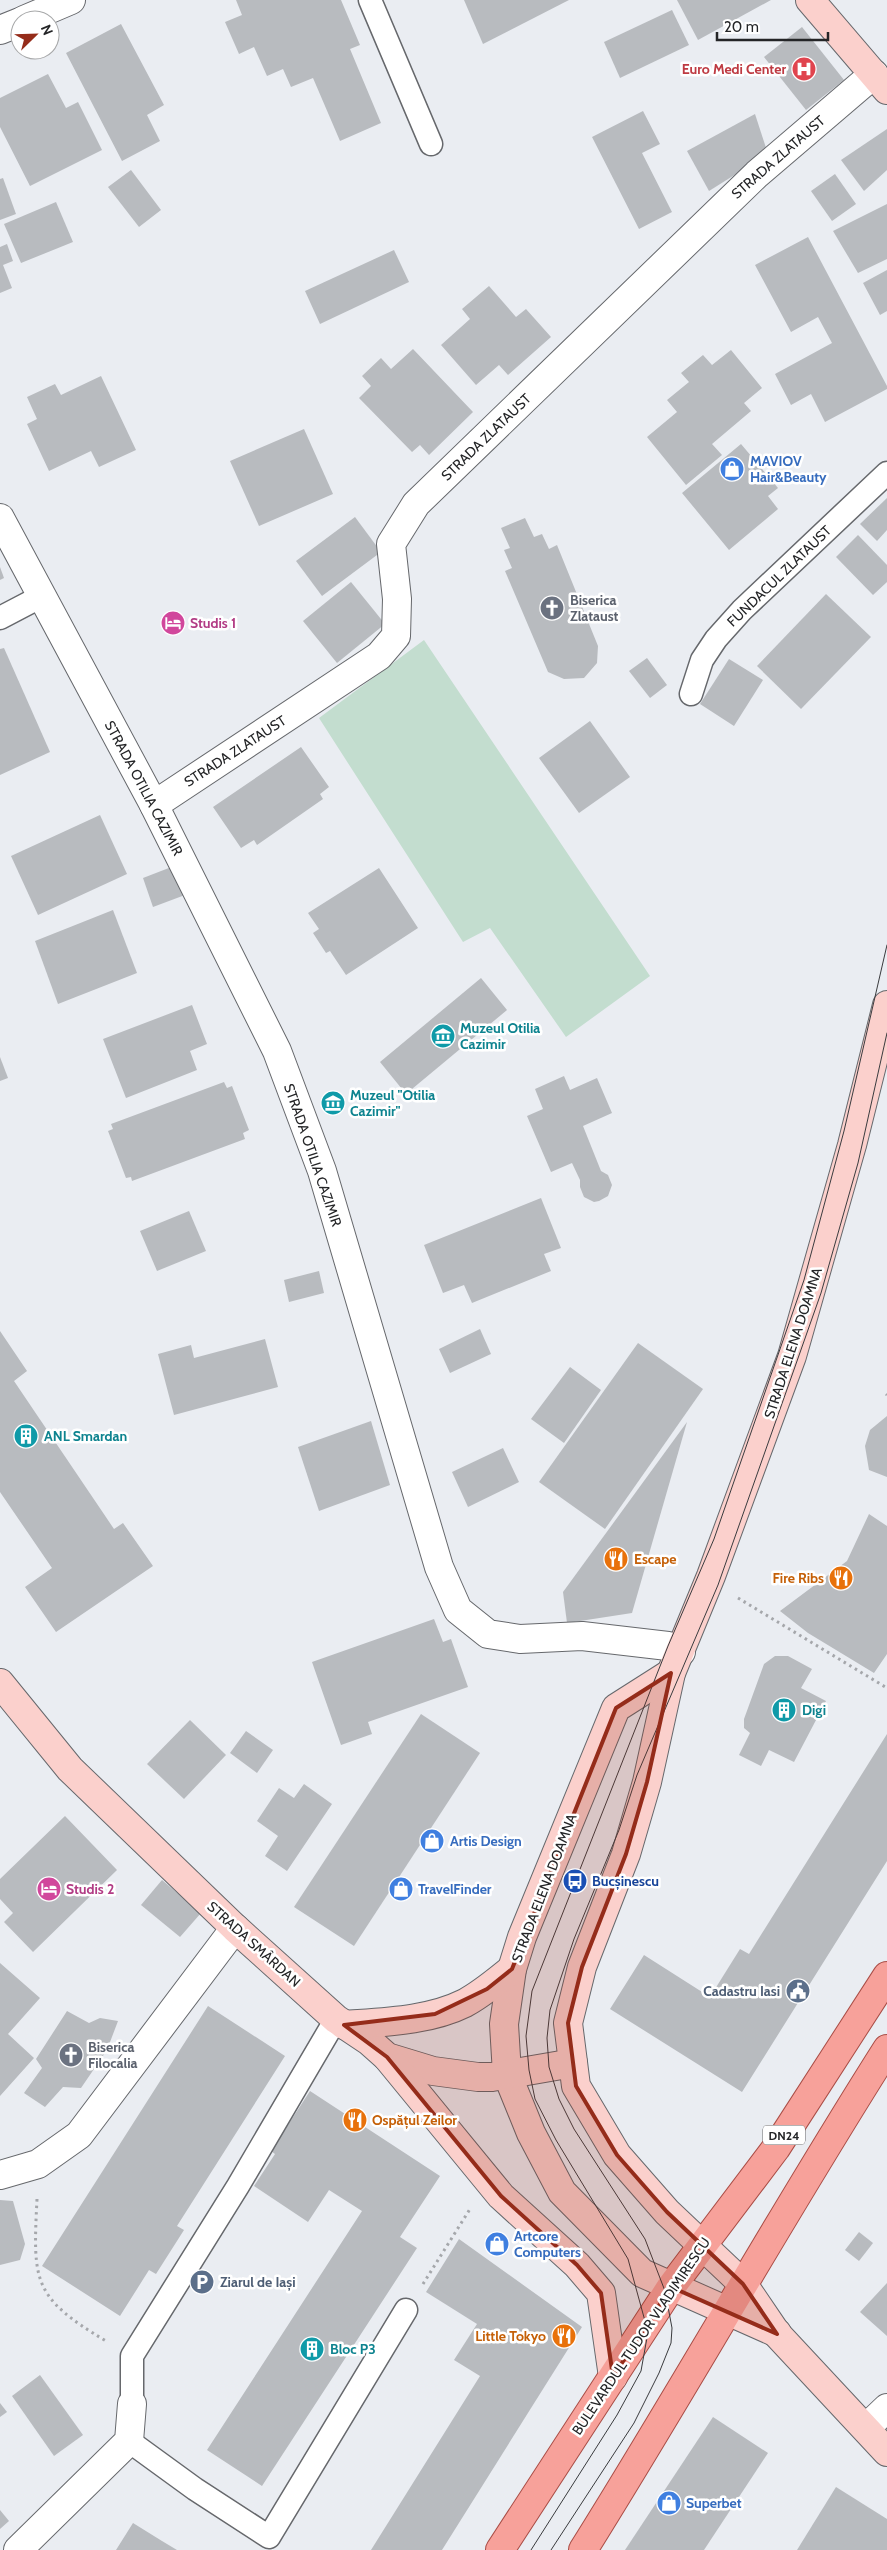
<svg xmlns="http://www.w3.org/2000/svg" width="887" height="2550" viewBox="0 0 887 2550" font-family="Cabin,sans-serif">
  <rect width="100%" height="100%" fill="#eaedf2"/>
  <!-- green -->
  <polygon fill="#c3ddcf" points="424,640 650,976 566,1037 490,928 463,942 319,718"/>
  <!-- building -->
  <g fill="#b8bbbf">
    <polygon points="236,0 341,0 360,45 350,49 381,123 340,141 313,78 291,87 283,69 267,76 254,47 239,54 225,22 242,15"/>
    <polygon points="464,0 569,0 483,44"/>
    <polygon points="677,0 771,0 698,40"/>
    <polygon points="672,10 689,45 620,78 604,42"/>
    <polygon points="121,24 164,105 147,115 160,141 122,161 66,53"/>
    <polygon points="802,27 844,80 806,110 764,57"/>
    <polygon points="48,74 66,108 78,102 102,150 30,186 0,127 0,98"/>
    <polygon points="643,111 660,144 642,153 672,212 639,229 592,137"/>
    <polygon points="755,114 768,154 709,191 687,151"/>
    <polygon points="887,129 887,170 864,191 841,160"/>
    <polygon points="131,170 161,210 139,227 108,187"/>
    <polygon points="835,174 856,204 832,221 811,191"/>
    <polygon points="3,178 16,214 0,220 0,179"/>
    <polygon points="56,202 73,242 21,263 4,224"/>
    <polygon points="887,204 887,259 858,273 833,231"/>
    <polygon points="808,237 887,386 887,389 825,422 811,394 791,405 775,374 832,343 818,317 791,332 755,265"/>
    <polygon points="7,244 13,261 3,265 12,288 0,293 0,247"/>
    <polygon points="394,250 409,282 320,324 305,291"/>
    <polygon points="887,270 887,311 880,315 863,283"/>
    <polygon points="489,286 516,317 526,309 551,337 508,375 499,365 476,385 441,345 470,319 462,309"/>
    <polygon points="413,349 473,412 429,455 420,445 412,452 359,398 371,386 362,376 381,358 391,369"/>
    <polygon points="731,350 762,388 744,403 751,411 712,444 722,455 686,485 647,437 677,412 667,400 689,382 681,373 703,355 712,365"/>
    <polygon points="101,376 136,450 99,467 91,451 49,471 27,424 37,419 27,397 55,384 61,395"/>
    <polygon points="304,429 333,494 259,526 230,461"/>
    <polygon points="741,444 778,488 768,496 778,509 729,550 682,493"/>
    <polygon points="887,498 887,530 877,541 860,524"/>
    <polygon points="355,517 381,552 322,596 296,561"/>
    <polygon points="525,518 534,537 542,534 549,549 557,545 598,646 597,663 584,678 564,679 548,672 505,571 512,568 504,550 510,548 501,528"/>
    <polygon points="858,535 887,565 887,582 873,595 836,557"/>
    <polygon points="0,567 4,578 0,580"/>
    <polygon points="351,582 385,624 337,663 303,621"/>
    <polygon points="826,594 871,637 801,709 757,666"/>
    <polygon points="4,648 50,752 0,775 0,649"/>
    <polygon points="647,658 667,685 650,698 629,671"/>
    <polygon points="729,659 763,680 734,726 700,704"/>
    <polygon points="590,721 630,777 579,813 539,758"/>
    <polygon points="301,747 329,787 320,794 323,799 257,845 254,840 241,848 213,807"/>
    <polygon points="100,815 127,874 38,915 11,856"/>
    <polygon points="174,866 185,895 153,907 143,878"/>
    <polygon points="379,868 418,928 346,975 330,951 326,953 313,933 319,929 308,913"/>
    <polygon points="113,910 137,973 58,1004 35,941"/>
    <polygon points="481,978 507,1010 406,1094 380,1062"/>
    <polygon points="192,1005 207,1044 190,1051 197,1070 126,1098 103,1039"/>
    <polygon points="0,1057 8,1078 0,1081"/>
    <polygon points="564,1076 570,1090 597,1078 612,1113 583,1126 601,1171 608,1175 612,1185 608,1196 599,1201 594,1202 584,1197 580,1187 580,1180 572,1163 551,1172 527,1116 543,1109 535,1089"/>
    <polygon points="224,1082 227,1088 232,1086 249,1130 243,1133 245,1139 132,1181 131,1177 126,1178 108,1131 113,1129 111,1124"/>
    <polygon points="541,1198 561,1248 544,1254 551,1271 472,1303 464,1285 443,1293 424,1245"/>
    <polygon points="189,1211 206,1251 157,1271 140,1231"/>
    <polygon points="319,1271 324,1293 289,1302 284,1280"/>
    <polygon points="480,1329 491,1354 450,1373 439,1349"/>
    <polygon points="0,1331 27,1371 14,1381 114,1529 123,1523 153,1566 56,1632 25,1587 52,1568 0,1492"/>
    <polygon points="265,1339 278,1387 174,1415 158,1354 191,1345 194,1358"/>
    <polygon points="638,1343 703,1389 605,1529 539,1482"/>
    <polygon points="570,1367 601,1390 564,1443 531,1419"/>
    <polygon points="887,1416 887,1477 869,1470 865,1446 870,1430"/>
    <polygon points="371,1421 390,1485 319,1511 298,1447"/>
    <polygon points="687,1422 632,1613 567,1623 563,1592"/>
    <polygon points="503,1448 519,1482 468,1507 452,1472"/>
    <polygon points="869,1514 887,1526 887,1654 874,1673 808,1633 780,1611 847,1561"/>
    <polygon points="434,1619 443,1642 451,1639 468,1687 368,1722 372,1734 341,1745 312,1662"/>
    <polygon points="775,1656 788,1656 812,1669 801,1688 826,1701 794,1762 769,1750 761,1766 739,1755 750,1733 744,1728 744,1719 764,1664"/>
    <polygon points="421,1714 480,1753 354,1946 294,1907"/>
    <polygon points="190,1720 226,1755 184,1799 147,1764"/>
    <polygon points="246,1731 273,1750 257,1773 230,1753"/>
    <polygon points="887,1734 887,1861 742,2092 610,2009 644,1955 710,1997 740,1949 749,1954"/>
    <polygon points="304,1784 332,1804 287,1871 265,1856 278,1836 257,1821 279,1788 294,1798"/>
    <polygon points="65,1816 117,1870 33,1952 4,1922 13,1913 0,1899 0,1879"/>
    <polygon points="162,1880 201,1913 180,1937 141,1905"/>
    <polygon points="0,1963 40,1998 8,2034 34,2058 0,2096"/>
    <polygon points="208,2006 285,2056 177,2226 184,2230 156,2274 149,2270 120,2316 42,2266"/>
    <polygon points="67,2011 89,2023 100,2018 118,2021 107,2050 81,2088 63,2087 45,2107 24,2093 42,2068 36,2059"/>
    <polygon points="310,2091 440,2176 400,2237 417,2248 262,2486 207,2450 362,2211 329,2190 308,2222 254,2186 275,2154 271,2151"/>
    <polygon points="0,2200 13,2201 25,2244 20,2260 0,2265"/>
    <polygon points="859,2232 873,2243 859,2261 845,2250"/>
    <polygon points="459,2239 582,2327 442,2550 371,2550 480,2376 454,2360 477,2324 426,2292"/>
    <polygon points="887,2283 887,2336 860,2312"/>
    <polygon points="40,2375 83,2435 54,2456 12,2396"/>
    <polygon points="0,2403 7,2412 0,2417"/>
    <polygon points="713,2417 768,2453 704,2550 625,2550"/>
    <polygon points="836,2487 887,2519 887,2550 797,2550"/>
    <polygon points="0,2510 9,2521 0,2529"/>
    <polygon points="133,2523 162,2541 177,2550 116,2550"/>
  </g>
  <g fill="none" stroke-linecap="round" stroke-linejoin="round">
    <defs>
      <g id="lane">
        <polyline points="370,0 431,144"/>
        <polyline points="0,618 42,596"/>
        <polyline points="691,694 702,660 716,639 742,610 887,473"/>
        <polyline points="132,2404 132,2356 238,2186 336,2019"/>
        <polyline points="129,2441 195,2489 269,2537 406,2310"/>
      </g>
      <g id="street">
        <polyline points="24,20 71,0"/>
        <polyline points="0,30 20,22"/>
        <polyline points="0,518 154,805 277,1051 322,1171 439,1567 458,1610 488,1634 520,1639 582,1636 668,1646 681,1652"/>
        <polyline points="154,805 379,656 396,636 397,599 391,544 416,504 757,174 874,74"/>
        <polyline points="0,2175 38,2164 79,2135 235,1928"/>
        <polyline points="866,2428 887,2408"/>
        <polyline points="18,2550 129,2441 132,2404"/>
      </g>
      <g id="secondary">
        <polyline points="810,0 887,90"/>
        <polyline points="887,1005 852,1145 792,1356 711,1576 671,1673 647,1782 626,1854 582,1967 568,2023 576,2086 617,2155 667,2212 743,2284 777,2334 887,2452"/>
        <polyline points="671,1673 616,1708 522,1937 512,1969 504,2024 507,2074 531,2133 562,2192 642,2273 777,2333"/>
        <polyline points="0,1683 70,1769 235,1928 336,2019 369,2041 387,2057 433,2071 478,2077 492,2077 573,2063"/>
        <path d="M 344,2025 C 384,2022 429,2021 465,2003 C 482,1994 497,1981 512,1969"/>
        <polyline points="387,2057 501,2196 577,2265 601,2293 613,2377"/>
      </g>
      <g id="primary">
        <polyline points="500,2550 671,2287 776,2148 887,1976"/>
        <path d="M 583,2550 C 687,2384 782,2214 887,2049"/>
      </g>
    </defs>
    <!-- lane casing -->
    <use href="#lane" stroke="#66686c" stroke-width="25"/>
    <!-- street casing -->
    <use href="#street" stroke="#66686c" stroke-width="30"/>
    <!-- secondary casing -->
    <use href="#secondary" stroke="#66686c" stroke-width="30"/>
    <!-- primary casing -->
    <use href="#primary" stroke="#a94d46" stroke-width="30"/>
    <!-- path -->
    <g stroke="#a5a7ab" stroke-width="3" stroke-dasharray="2.5 4" stroke-linecap="butt">
      <polyline points="886,1394 887,1395"/>
      <polyline points="738,1598 887,1688"/>
      <path d="M 37,2199 C 33,2281 32,2297 106,2341"/>
      <polyline points="423,2284 470,2209"/>
    </g>
    <!-- lane -->
    <use href="#lane" stroke="#fff" stroke-width="22"/>
    <!-- street -->
    <use href="#street" stroke="#fff" stroke-width="28"/>
    <!-- secondary -->
    <use href="#secondary" stroke="#fbd0cc" stroke-width="28"/>
    <!-- primary -->
    <use href="#primary" stroke="#f7a19a" stroke-width="28"/>
    <!-- tram -->
    <g stroke="#3a3b3e" stroke-width="1">
      <polyline points="531,2550 617,2415 641,2371 648,2332 628,2259 556,2140 535,2099 529,2070 526,2036 532,1991 668,1646 714,1539 804,1280 844,1131 887,945"/>
      <polyline points="551,2550 634,2423 659,2373 671,2343 672,2328 665,2291 645,2239 574,2129 559,2099 549,2067 547,2038 550,2010 574,1939 619,1830 637,1775 718,1585 821,1293 858,1163 887,1033"/>
    </g>
  </g>
  <!-- marked area -->
  <path fill="#952c1a" fill-opacity="0.2" stroke="#952c1a" stroke-width="4" stroke-linejoin="round" d="M 671,1673 L 647,1782 L 626,1854 L 582,1967 L 568,2023 L 576,2086 L 617,2155 L 667,2212 L 743,2284 L 777,2334 L 671,2287 L 613,2377 L 601,2293 L 577,2265 L 501,2196 L 387,2057 L 344,2025 L 435,2014 L 487,1989 L 512,1969 L 616,1708 Z"/>
  <!-- icons -->
  <defs>
    <symbol id="hospital-disc" viewBox="-11 -11 22 22"><circle r="9.5" fill="#e0444e" stroke="#fff"/><path d="M-5-5h3v3.5h4V-5h3V5h-3V1.5h-4V5h-3Z" fill="#fff"/></symbol>
    <symbol id="shop-disc" viewBox="-11 -11 22 22"><circle r="9.5" fill="#3f7fe0" stroke="#fff"/><path d="M-5-2.5h2.3a2.7 3.5 0 0 1 5.4 0H5L5.5 6h-11ZM-1.5-2.5h3a1.5 2.3 0 0 0-3 0Z" fill="#fff"/></symbol>
    <symbol id="church-disc" viewBox="-11 -11 22 22"><circle r="9.5" fill="#6b7280" stroke="#fff"/><path d="M-1.2-6h2.4v3.5h3.3v2.4h-3.3V6h-2.4V-.1h-3.3v-2.4h3.3Z" fill="#fff"/></symbol>
    <symbol id="hotel-disc" viewBox="-11 -11 22 22"><circle r="9.5" fill="#d1479c" stroke="#fff"/><path d="M-6-4.5h1.5V1H6V5H4.5V3h-9V5H-6ZM-4 0a1.8 1.8 0 1 1 3.6 0ZM.5 0V-2.5h3Q6-2.5 6 0Z" fill="#fff"/></symbol>
    <symbol id="museum-disc" viewBox="-11 -11 22 22"><circle r="9.5" fill="#0f9aa8" stroke="#fff"/><path d="M0-6L6-3V-2H-6V-3ZM-5-1h2V3h-2ZM-1-1h2V3h-2ZM3-1h2V3H3ZM-6 4H6V6H-6Z" fill="#fff"/></symbol>
    <symbol id="building-disc" viewBox="-11 -11 22 22"><circle r="9.5" fill="#0f9aa8" stroke="#fff"/><path d="M-4-6H4V6H1V3H-1V6H-4ZM-2.5-4.3h1.7v1.8h-1.7ZM.8-4.3h1.7v1.8H.8ZM-2.5-1h1.7V.8h-1.7ZM.8-1h1.7V.8H.8Z" fill="#fff"/></symbol>
    <symbol id="restaurant-disc" viewBox="-11 -11 22 22"><circle r="9.5" fill="#e8710a" stroke="#fff"/><path d="M-5-6h1v4h1v-4h1v4h1v-4h1v5L-1.5 .5V6h-2V.5L-5-1ZM5-6V6H3V1.5H1.5Q1.5-4 5-6Z" fill="#fff"/></symbol>
    <symbol id="bus-disc" viewBox="-11 -11 22 22"><circle r="9.5" fill="#1a4fb4" stroke="#fff"/><path d="M-5-6H5V4H4V6H2V4H-2V6H-4V4H-5ZM-3.5-4V0h7V-4ZM-3.5 1.2v1.5H-2V1.2ZM2 1.2v1.5H3.5V1.2Z" fill="#fff"/></symbol>
    <symbol id="civic-disc" viewBox="-11 -11 22 22"><circle r="9.5" fill="#5c6f8a" stroke="#fff"/><path d="M-.6-6.5H3V-4.5H.6V-3L4-1V1h2V6H-6V1h2V-1L-.6-3ZM-1.2 2.5V6h2.4V2.5Z" fill="#fff"/></symbol>
    <symbol id="parking-disc" viewBox="-11 -11 22 22"><circle r="9.5" fill="#5c6f8a" stroke="#fff"/><path d="M-3.5-5.5H1a3.5 3.5 0 0 1 0 7H-1V5.5H-3.5ZM-1-3.4V-.6H.8a1.4 1.4 0 0 0 0-2.8Z" fill="#fff"/></symbol>
  </defs>
  <g fill-rule="evenodd">
    <use href="#hospital-disc" x="790" y="55" width="28" height="28"/>
    <use href="#shop-disc" x="718" y="455" width="28" height="28"/>
    <use href="#church-disc" x="538" y="594" width="28" height="28"/>
    <use href="#hotel-disc" x="159" y="609" width="28" height="28"/>
    <use href="#museum-disc" x="429" y="1022" width="28" height="28"/>
    <use href="#museum-disc" x="319" y="1089" width="28" height="28"/>
    <use href="#building-disc" x="12" y="1422" width="28" height="28"/>
    <use href="#restaurant-disc" x="602" y="1545" width="28" height="28"/>
    <use href="#restaurant-disc" x="827" y="1564" width="28" height="28"/>
    <use href="#building-disc" x="770" y="1696" width="28" height="28"/>
    <use href="#shop-disc" x="418" y="1827" width="28" height="28"/>
    <use href="#bus-disc" x="561" y="1867" width="28" height="28"/>
    <use href="#hotel-disc" x="35" y="1875" width="28" height="28"/>
    <use href="#shop-disc" x="387" y="1875" width="28" height="28"/>
    <use href="#civic-disc" x="784" y="1977" width="28" height="28"/>
    <use href="#church-disc" x="57" y="2041" width="28" height="28"/>
    <use href="#restaurant-disc" x="341" y="2106" width="28" height="28"/>
    <use href="#shop-disc" x="483" y="2230" width="28" height="28"/>
    <use href="#parking-disc" x="188" y="2268" width="28" height="28"/>
    <use href="#restaurant-disc" x="550" y="2322" width="28" height="28"/>
    <use href="#building-disc" x="298" y="2335" width="28" height="28"/>
    <use href="#shop-disc" x="655" y="2489" width="28" height="28"/>
  </g>
  <g text-anchor="middle" dominant-baseline="central" stroke-width="5" stroke-linejoin="round" paint-order="stroke">
    <!-- shield labels -->
    <rect fill="#fff" stroke="#666668" stroke-width="1" x="763" y="2125.5" width="42" height="19" rx="4"/>
    <g font-size="12" font-weight="bold" fill="#242527">
      <text x="784" y="2135">DN24</text>
    </g>
    <!-- health labels -->
    <g font-size="14" font-weight="bold" fill="#be3a42" stroke="#fff" text-anchor="end">
      <text x="786" y="69">Euro Medi Center</text>
    </g>
    <!-- street labels -->
    <g font-size="14" fill="#242527" stroke="#fff">
      <text transform="translate(778 157) rotate(-41)">STRADA ZLATAUST</text>
      <text transform="translate(486 437) rotate(-44)">STRADA ZLATAUST</text>
      <text transform="translate(779 576) rotate(-44)">FUNDACUL ZLATAUST</text>
      <text transform="translate(235 751) rotate(-33)">STRADA ZLATAUST</text>
      <text transform="translate(144 788) rotate(62)">STRADA OTILIA CAZIMIR</text>
      <text transform="translate(313 1155) rotate(71)">STRADA OTILIA CAZIMIR</text>
      <text transform="translate(793 1343) rotate(-72)">STRADA ELENA DOAMNA</text>
      <text transform="translate(544 1888) rotate(-69)">STRADA ELENA DOAMNA</text>
      <text transform="translate(254 1944) rotate(42)">STRADA SMÂRDAN</text>
      <text transform="translate(641 2336) rotate(-56)">BULEVARDUL TUDOR VLADIMIRESCU</text>
    </g>
    <!-- shop labels -->
    <g font-size="14" font-weight="bold" fill="#366cbe" stroke="#fff" text-anchor="start">
      <text x="750" y="461">MAVIOV<tspan x="750" dy="16">Hair&amp;Beauty</tspan></text>
      <text x="450" y="1841">Artis Design</text>
      <text x="418" y="1889">TravelFinder</text>
      <text x="514" y="2236">Artcore<tspan x="514" dy="16">Computers</tspan></text>
      <text x="686" y="2503">Superbet</text>
    </g>
    <!-- worship labels -->
    <g font-size="14" font-weight="bold" fill="#5b616d" stroke="#fff" text-anchor="start">
      <text x="570" y="600">Biserica<tspan x="570" dy="16">Zlataust</tspan></text>
      <text x="88" y="2047">Biserica<tspan x="88" dy="16">Filocalia</tspan></text>
    </g>
    <!-- hotel labels -->
    <g font-size="14" font-weight="bold" fill="#b23c85" stroke="#fff" text-anchor="start">
      <text x="190" y="623">Studis 1</text>
      <text x="66" y="1889">Studis 2</text>
    </g>
    <!-- culture labels -->
    <g font-size="14" font-weight="bold" fill="#0d838f" stroke="#fff" text-anchor="start">
      <text x="460" y="1028">Muzeul Otilia<tspan x="460" dy="16">Cazimir</tspan></text>
      <text x="350" y="1095">Muzeul "Otilia<tspan x="350" dy="16">Cazimir"</tspan></text>
      <text x="44" y="1436">ANL Smardan</text>
      <text x="802" y="1710">Digi</text>
      <text x="330" y="2349">Bloc P3</text>
    </g>
    <!-- food labels -->
    <g font-size="14" font-weight="bold" fill="#c56008" stroke="#fff" text-anchor="start">
      <text x="634" y="1559">Escape</text>
      <text x="824" y="1578" text-anchor="end">Fire Ribs</text>
      <text x="372" y="2120">Ospățul Zeilor</text>
      <text x="546" y="2336" text-anchor="end">Little Tokyo</text>
    </g>
    <!-- transit labels -->
    <g font-size="14" font-weight="bold" fill="#164399" stroke="#fff" text-anchor="start">
      <text x="592" y="1881">Bucșinescu</text>
    </g>
    <!-- service labels -->
    <g font-size="14" font-weight="bold" fill="#4e5e75" stroke="#fff" text-anchor="end">
      <text x="780" y="1991">Cadastru Iasi</text>
      <text x="220" y="2282" text-anchor="start">Ziarul de Iași</text>
    </g>
  </g>
  <!-- north arrow -->
  <g transform="translate(35 35) rotate(67)"><circle r="24" fill="#ffffff" stroke="#a7a8a9"/>
  <path d="M0-4L9 19L0 12L-9 19Z" fill="#952c1a"/>
  <text y="-8" font-size="14" font-weight="bold" text-anchor="middle" fill="#242527">N</text>
  </g>
  <!-- scale -->
  <path d="M717 32v8h111v-8" fill="none" stroke="#242527" stroke-width="2.5"/>
  <text x="724" y="32" font-size="15" fill="#242527" stroke="#ffffff" stroke-width="4" paint-order="stroke">20 m</text>
</svg>
